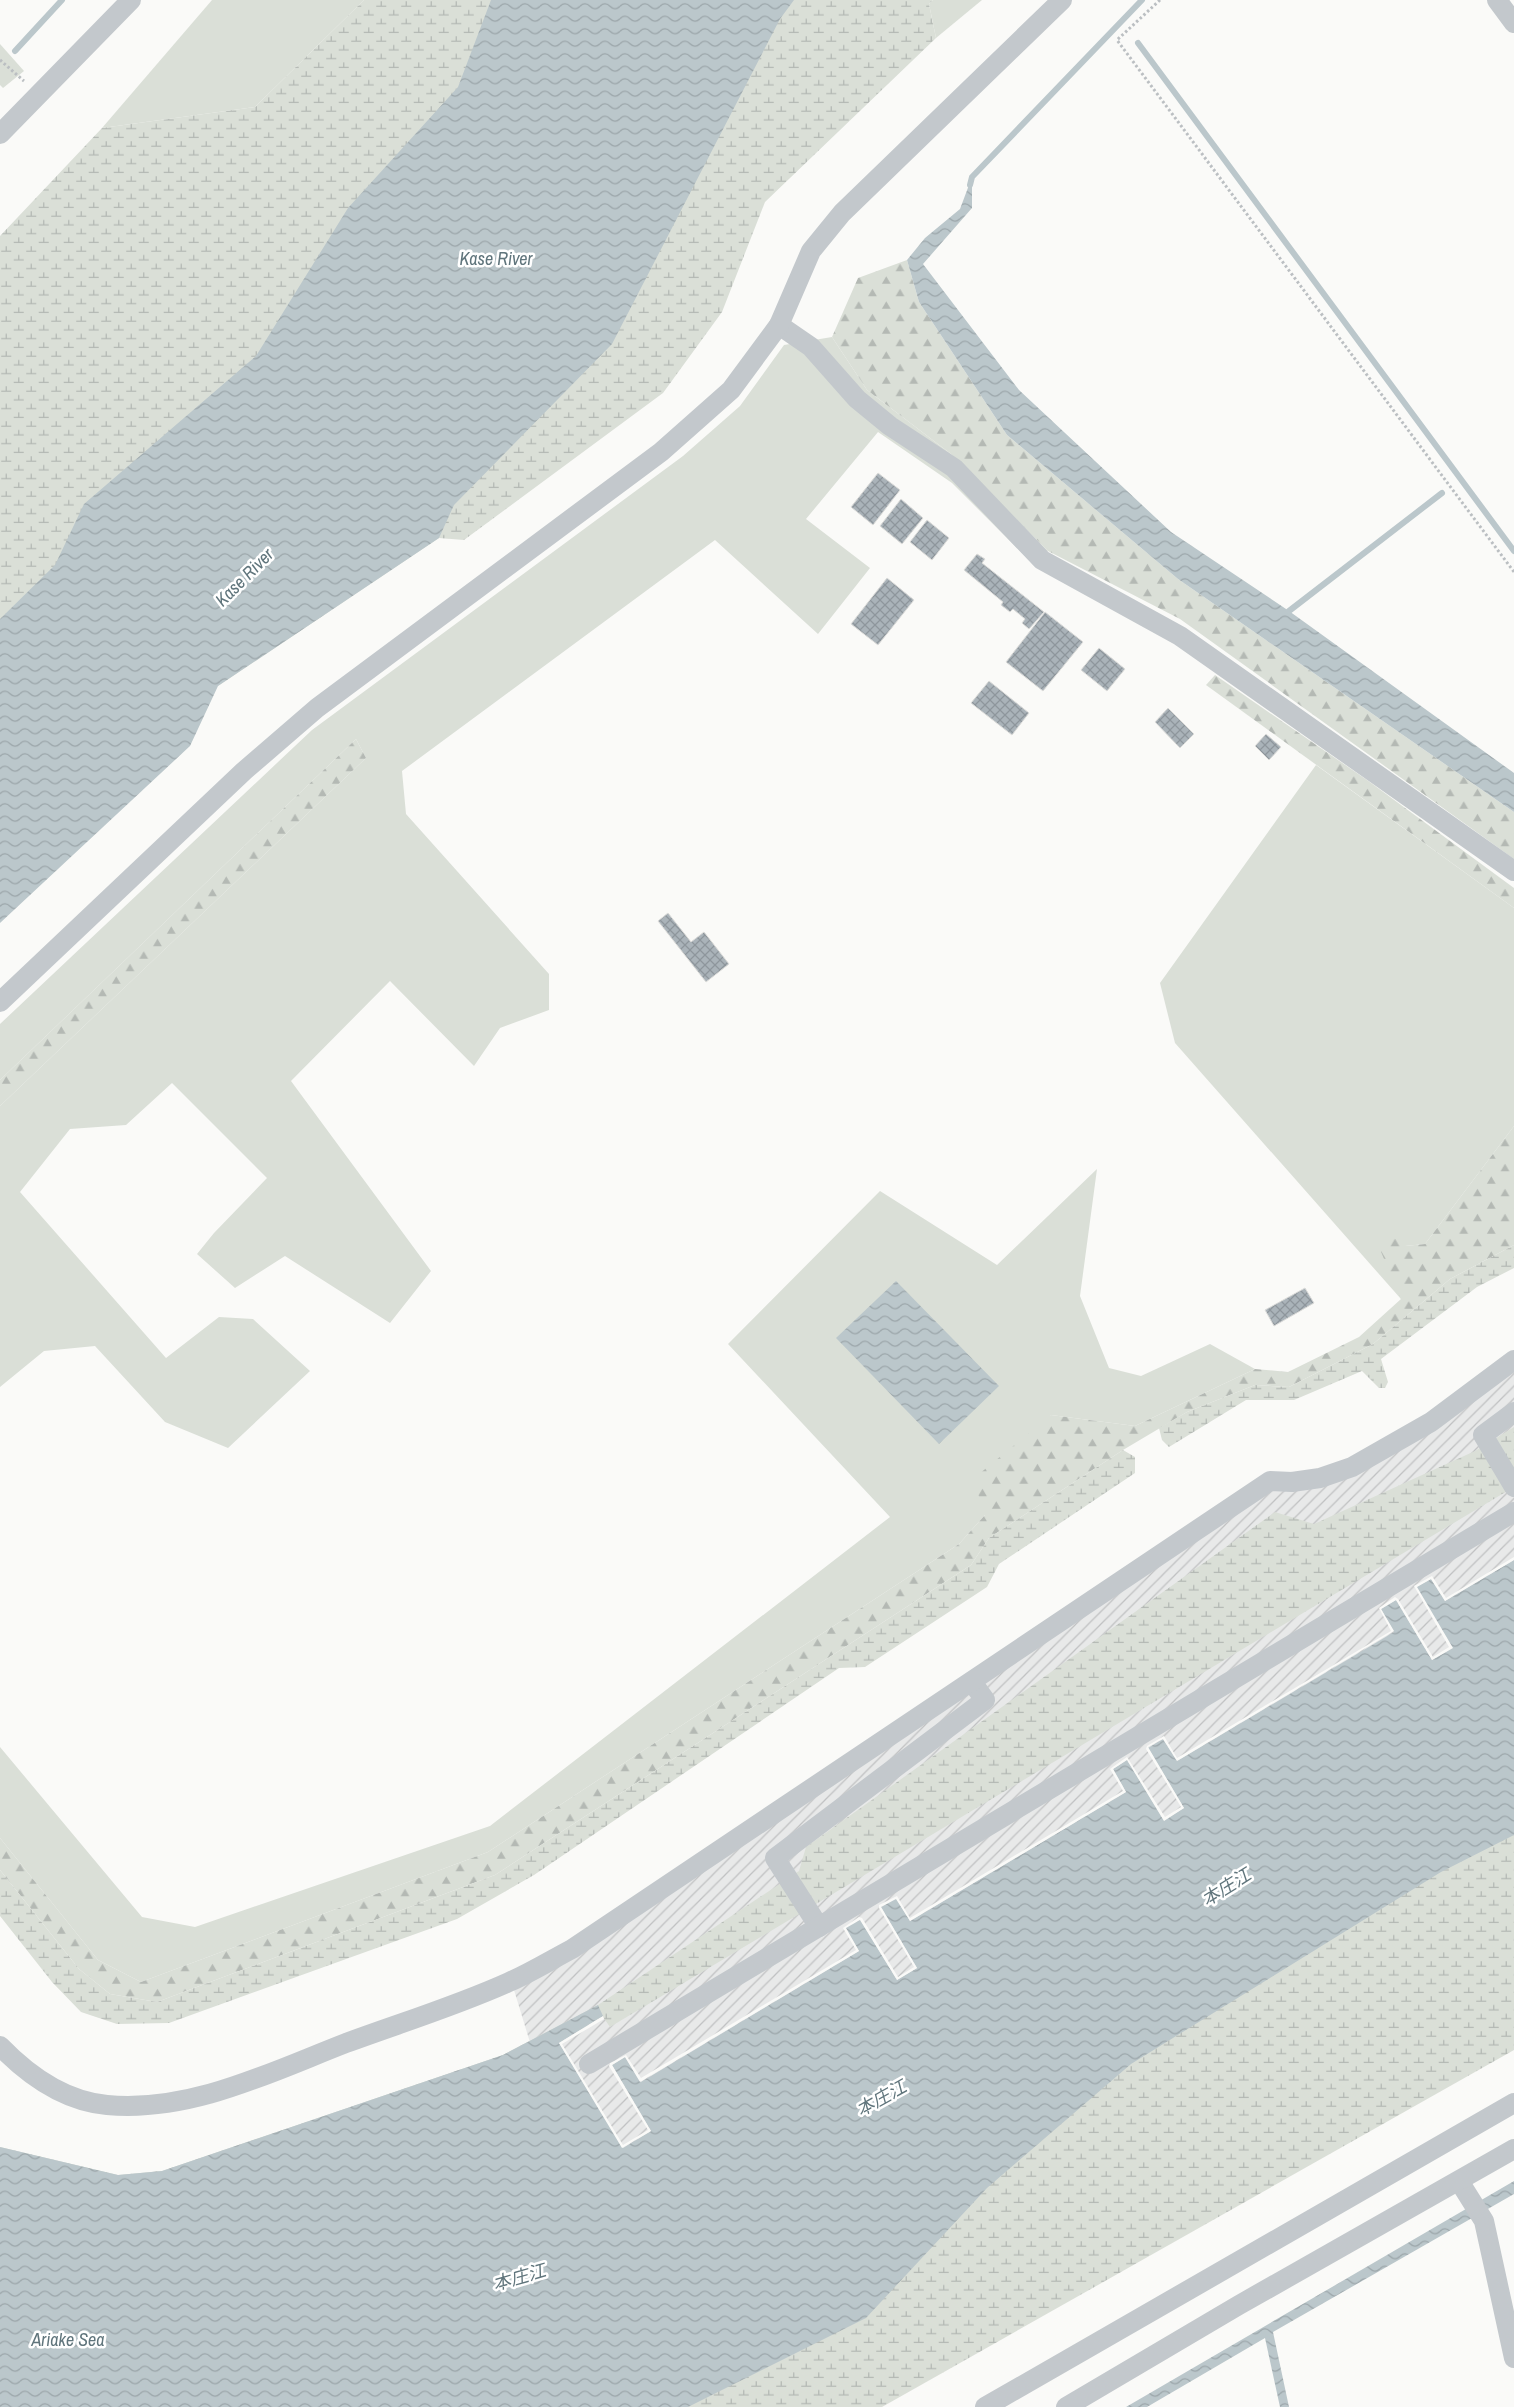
<svg xmlns="http://www.w3.org/2000/svg" width="1514" height="2407" viewBox="0 0 1514 2407" font-family="'Archivo Narrow','Noto Sans JP',sans-serif">
  <defs>
    <pattern id="industrial-furrows" width="10" height="10" patternUnits="userSpaceOnUse" patternTransform="scale(1.25)"><rect width="10" height="10" fill="#e8e9e9"/><path d="M-1 1l2-2M0 10L10 0M9 11l2-2" fill="none" stroke="#c0c1c2"/></pattern>
    <pattern id="forest-firs" width="22" height="20" patternUnits="userSpaceOnUse" patternTransform="scale(1.25)"><rect width="22" height="20" fill="#dadfd7"/><path d="M5 1l3.5 6h-7zM16 11l3.5 6h-7z" fill="#b4b9b4"/></pattern>
    <pattern id="wetland-marsh" width="20" height="14" patternUnits="userSpaceOnUse" patternTransform="scale(1.25)"><rect width="20" height="14" fill="#dadfd7"/><path d="M1 5h8M5 5V1M11 12h8M15 12V8" fill="none" stroke="#b4b9b4"/></pattern>
    <pattern id="water-waves" width="16" height="10" patternUnits="userSpaceOnUse" patternTransform="scale(1.25)"><rect width="16" height="10" fill="#bbc7cb"/><path d="M0 5q4-4 8 0t8 0" fill="none" stroke="#9ca6aa"/></pattern>
    <pattern id="building-cross-hatch" width="8" height="8" patternUnits="userSpaceOnUse" patternTransform="scale(1.25)"><rect width="8" height="8" fill="#aab3b9"/><path d="M0 0l8 8M0 8l8-8" fill="none" stroke="#8e969c"/></pattern>
  </defs>
  <rect width="100%" height="100%" fill="#fafaf8"/>
  <!-- industrial -->
  <polygon fill="url(#industrial-furrows)" points="1514,1371 1514,1735 634,2284 532,2049 514,1990 1275,1489 1297,1490"/>
  <!-- grass -->
  <g fill="#dadfd7">
    <polygon points="212,0 364,0 255,107 102,128"/>
    <polygon points="933,0 982,0 936,38 929,4"/>
    <polygon points="0,44 24,71 3,88 0,85"/>
    <polygon points="832,337 867,390 951,454 1048,551 1027,558 952,483 878,432 806,519 870,568 818,634 715,540 402,771 406,814 549,974 549,1010 500,1028 474,1066 390,981 291,1081 431,1271 390,1323 285,1256 235,1288 197,1254 214,1233 267,1178 172,1083 126,1125 70,1129 20,1192 166,1358 219,1317 253,1319 310,1371 228,1448 165,1422 95,1346 44,1351 0,1387 0,1106 366,758 356,739 0,1080 0,1024 312,730 683,456 740,406 784,345"/>
    <polygon points="1316,765 1514,908 1514,1126 1425,1244 1405,1246 1401,1299 1175,1043 1160,983"/>
    <polygon points="1097,1169 1080,1296 1109,1368 1141,1376 1210,1344 1255,1369 1135,1426 1051,1415 985,1515 959,1544 488,1852 141,1982 98,1960 0,1838 0,1747 142,1917 195,1927 490,1826 890,1517 728,1344 880,1191 997,1265"/>
  </g>
  <!-- forest -->
  <g fill="url(#forest-firs)">
    <polygon points="907,260 919,302 1007,435 1178,579 1514,812 1514,859 1180,619 1048,551 951,454 867,390 832,337 858,278"/>
    <polygon points="1215,675 1367,780 1514,888 1514,908 1206,685"/>
    <polygon points="356,739 366,758 0,1106 0,1080"/>
    <polygon points="1514,1126 1514,1245 1450,1279 1373,1344 1289,1387 1255,1385 1187,1412 1123,1450 989,1538 971,1565 495,1875 157,2002 110,1994 79,1969 0,1870 0,1838 98,1960 141,1982 488,1852 959,1544 985,1515 973,1479 1051,1415 1135,1426 1255,1369 1288,1372 1359,1337 1401,1299 1379,1247 1393,1237 1405,1246 1425,1244"/>
  </g>
  <!-- wetland -->
  <g fill="url(#wetland-marsh)">
    <polygon points="364,0 548,0 0,669 0,236 102,128 255,107"/>
    <polygon points="724,0 933,0 929,4 936,38 765,202 722,312 663,393 464,540 439,538 218,686"/>
    <polygon points="1514,1245 1514,1268 1477,1287 1381,1359 1388,1382 1385,1388 1379,1388 1362,1371 1294,1400 1246,1400 1169,1447 1162,1440 1159,1428 1187,1412 1255,1385 1289,1387 1373,1344 1450,1279"/>
    <polygon points="1514,1427 1514,1487 610,2027 603,2017 71,2234 0,2147 118,2175 162,2171 503,2055 598,2005 799,1871 806,1847 1275,1512 1314,1524 1475,1451"/>
    <polygon points="1123,1450 1135,1457 1135,1473 999,1564 987,1587 865,1667 839,1668 534,1875 457,1919 169,2023 117,2024 81,2012 52,1982 0,1916 0,1870 79,1969 110,1994 157,2002 495,1875 971,1565 989,1538"/>
    <polygon points="1514,1786 1514,2050 882,2407 509,2407"/>
  </g>
  <!-- water -->
  <g fill="url(#water-waves)">
    <polygon points="491,0 794,0 780,19 612,344 454,505 439,538 218,686 190,746 0,923 0,619 55,565 84,504 256,356 348,208 458,87"/>
    <polygon points="972,177 972,208 923,264 1019,390 1171,532 1289,611 1514,773 1514,812 1178,579 1007,435 919,302 907,260 925,238 960,209"/>
    <polygon points="896,1281 999,1386 939,1444 836,1338"/>
    <polygon points="1514,1560 1514,1835 1441,1872 1131,2064 987,2188 866,2318 688,2407 0,2407 0,2147 118,2175 162,2171 503,2055 598,2005 603,2016 559,2043 623,2148 651,2131 612,2065 625,2057 641,2082 859,1951 845,1928 860,1919 897,1980 917,1968 881,1907 896,1898 910,1921 1126,1792 1113,1769 1127,1760 1164,1820 1184,1808 1148,1748 1163,1739 1177,1761 1394,1632 1381,1609 1396,1600 1432,1660 1452,1648 1416,1587 1431,1579 1445,1601"/>
    <polygon points="1514,2181 1514,2194 1273,2332 1289,2407 1280,2407 1265,2338 1147,2407 1126,2407"/>
  </g>
  <!-- pier -->
  <polygon fill="#fafaf8" points="1514,1557 1514,1560 1445,1601 1431,1579 1417,1587 1453,1648 1432,1660 1396,1600 1381,1609 1394,1631 1177,1761 1163,1739 1148,1747 1184,1808 1164,1821 1127,1760 1113,1769 1126,1792 910,1921 896,1899 881,1907 917,1968 897,1980 860,1920 846,1928 859,1951 640,2082 625,2057 612,2065 651,2131 622,2148 559,2043 603,2016 604,2019 562,2044 623,2145 648,2130 609,2066 610,2063 626,2055 641,2078 856,1950 843,1928 859,1917 862,1918 898,1977 914,1967 879,1908 879,1905 897,1896 910,1918 1123,1791 1110,1769 1127,1757 1165,1817 1181,1807 1146,1749 1147,1746 1164,1736 1177,1758 1391,1631 1379,1608 1395,1597 1398,1599 1433,1657 1449,1647 1414,1586 1432,1576 1446,1598"/>
  <g fill="none" stroke-linecap="round" stroke-linejoin="round">
    <!-- stream -->
    <g stroke="#bbc7cb" stroke-width="6">
      <polyline points="1138,43 1514,551"/>
      <polyline points="15,51 62,0"/>
      <polyline points="970,185 972,177 1142,0"/>
      <polyline points="1289,611 1442,493"/>
    </g>
  </g>
  <!-- building -->
  <g fill="url(#building-cross-hatch)" stroke="#dcdcda">
    <polygon points="878,473 900,490 873,525 851,507"/>
    <polygon points="901,499 923,518 902,544 880,526"/>
    <polygon points="927,520 949,538 932,560 910,542"/>
    <polygon points="977,554 985,559 982,563 1044,612 1029,629 1022,623 1025,619 1013,609 1010,612 1001,605 1003,602 964,570"/>
    <polygon points="887,578 914,600 878,645 851,624"/>
    <polygon points="1045,612 1083,642 1043,691 1006,662"/>
    <polygon points="1099,648 1125,669 1107,691 1081,670"/>
    <polygon points="989,681 1029,713 1012,735 971,703"/>
    <polygon points="1168,708 1194,734 1180,748 1155,722"/>
    <polygon points="1266,734 1281,747 1269,760 1255,746"/>
    <polygon points="668,913 691,942 704,932 729,964 706,982 658,921"/>
    <polygon points="1305,1288 1314,1303 1274,1326 1265,1310"/>
  </g>
  <g fill="none" stroke-linecap="round" stroke-linejoin="round">
    <!-- path -->
    <g stroke="#bbbfc2" stroke-width="3" stroke-dasharray="2.5 2.5" stroke-linecap="butt">
      <polyline points="1160,0 1117,40 1514,572"/>
      <polyline points="0,60 24,81"/>
    </g>
    <!-- minor -->
    <g stroke="#c3c8cc" stroke-width="20">
      <polyline points="1497,0 1514,23"/>
      <polyline points="0,134 131,0"/>
      <polyline points="779,325 811,347 857,399 890,426 954,468 1042,560 1180,636 1514,871"/>
      <polyline points="0,1002 244,771 317,708 661,452 731,390 779,325 811,251 842,213 1062,0"/>
      <polyline points="1514,1412 1483,1435 1514,1487"/>
      <polyline points="819,1927 775,1858 985,1700 977,1689"/>
      <path d="M 0,2046 C 29,2076 64,2101 107,2105 C 190,2113 271,2072 346,2043 C 400,2023 456,2006 509,1982 C 530,1973 551,1960 572,1949 L 1270,1481 L 1292,1482 L 1320,1478 L 1352,1467 L 1431,1422 L 1514,1360"/>
      <polyline points="589,2064 1514,1512"/>
      <polyline points="1459,2181 1484,2221 1514,2358"/>
      <polyline points="985,2407 1514,2103"/>
      <polyline points="1066,2407 1239,2305 1514,2149"/>
    </g>
  </g>
  <g text-anchor="middle" dominant-baseline="central" stroke-width="5" stroke-linejoin="round" paint-order="stroke">
    <!-- water labels -->
    <g font-size="18" font-style="italic" fill="#60757c" stroke="#fff">
      <text x="496" y="258">Kase River</text>
      <text transform="translate(244 577) rotate(-45)">Kase River</text>
      <text transform="translate(1226 1887) rotate(-32)">本庄江</text>
      <text transform="translate(881 2098) rotate(-29)">本庄江</text>
      <text transform="translate(519 2277) rotate(-16)">本庄江</text>
      <text x="68" y="2339">Ariake Sea</text>
    </g>
  </g>
</svg>
